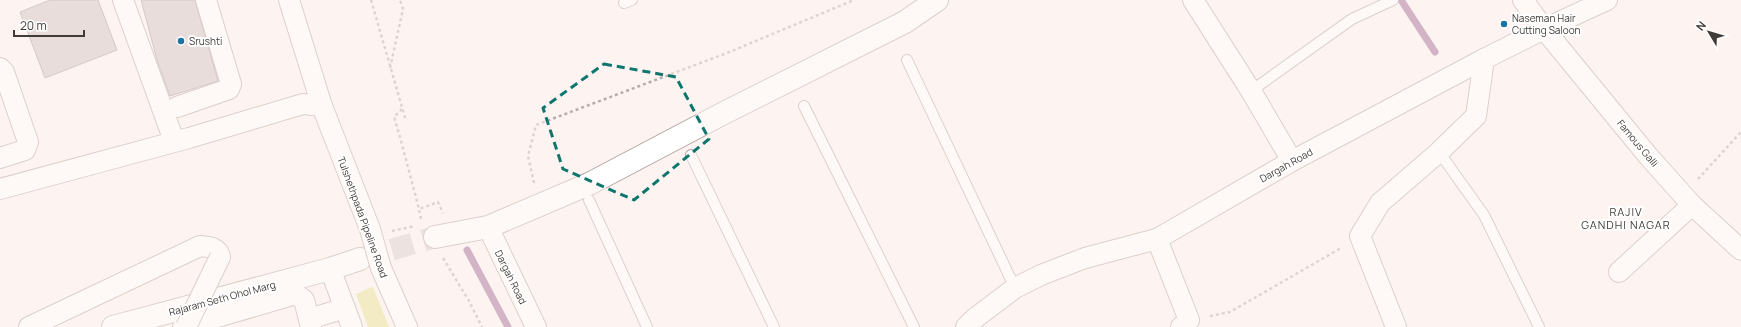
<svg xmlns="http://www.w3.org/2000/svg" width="1741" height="327" viewBox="0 0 1741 327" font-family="Manrope,sans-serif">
  <rect width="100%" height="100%" fill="#fdf4f1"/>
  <!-- green -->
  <polygon fill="#e7df8d" points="372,287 373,287 389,327 368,327 356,294"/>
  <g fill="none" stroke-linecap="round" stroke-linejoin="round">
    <!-- stream -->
    <g stroke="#a06794" stroke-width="7">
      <polyline points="1401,0 1435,52"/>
      <polyline points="467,250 508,327"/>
    </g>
  </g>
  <!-- building -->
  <g fill="#d0c1c3" stroke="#a49598">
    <polygon points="50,0 98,0 117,50 45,78 20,12"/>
    <polygon points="141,0 195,0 218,81 170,96 157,60"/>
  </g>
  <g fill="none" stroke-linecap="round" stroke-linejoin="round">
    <!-- secondary-tunnel -->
    <polyline stroke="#d7cfcc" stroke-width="22" stroke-dasharray="22 11" stroke-linecap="butt" points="360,259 435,237"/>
    <defs>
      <g id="lane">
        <polyline points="624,3 632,0"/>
        <polyline points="907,60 1015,288"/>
        <polyline points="1251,91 1352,19 1393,0"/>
        <polyline points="804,106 914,327"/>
        <polyline points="1439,152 1484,215 1539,327"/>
        <polyline points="691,155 774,327"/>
        <polyline points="589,200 647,327"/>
      </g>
      <g id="street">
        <polyline points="123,0 174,141"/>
        <polyline points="289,0 322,106 370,229"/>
        <polyline points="1193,0 1251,91 1292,161"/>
        <polyline points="1523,0 1544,29 1649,157 1692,205 1741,250"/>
        <polyline points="0,68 4,72 28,142 25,150 0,158"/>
        <polyline points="177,107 229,89 231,84 206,0"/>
        <polyline points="0,189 189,138 303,104 322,106"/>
        <polyline points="488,227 536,327"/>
        <polyline points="1157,239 1189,320 1181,327"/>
        <polyline points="381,268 407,327"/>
        <polyline points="330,269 352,327"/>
        <polyline points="1619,272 1692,205"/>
        <polyline points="309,319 345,308"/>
        <path d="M 29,327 L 200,246 C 209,247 218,247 220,257"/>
        <polyline points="183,327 296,294 304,300 311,327"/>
        <polyline points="966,327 974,319 1015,288 1041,275 1085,258 1157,239 1292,161 1484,59 1544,29 1607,0"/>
        <polyline points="1396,327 1360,236 1380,203 1439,152 1476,116 1484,59"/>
      </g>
      <g id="secondary">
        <polyline points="435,237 488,227 589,184 722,114 905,22 937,0"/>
        <polyline points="113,327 330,269 360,259"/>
      </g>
    </defs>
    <!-- lane casing -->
    <use href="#lane" stroke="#b2a49f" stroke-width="12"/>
    <!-- street casing -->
    <use href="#street" stroke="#b2a49f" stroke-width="22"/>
    <!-- secondary casing -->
    <use href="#secondary" stroke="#b2a49f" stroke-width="24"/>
    <!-- path -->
    <g stroke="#b6aeac" stroke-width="2.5" stroke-dasharray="3 3" stroke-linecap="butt">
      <polyline points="371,0 406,121"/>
      <polyline points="390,68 403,9 400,0"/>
      <polyline points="402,109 394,117 400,137 419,209"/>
      <polyline points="1698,179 1741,132"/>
      <polyline points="534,183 528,156 536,125 727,53 854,0"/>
      <polyline points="421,219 419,209 438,202 443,213"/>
      <polyline points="392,231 415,226"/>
      <polyline points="443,258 469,301 482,327"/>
      <polyline points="1210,316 1230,312 1341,248"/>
    </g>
    <!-- lane -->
    <use href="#lane" stroke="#fff" stroke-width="10"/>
    <!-- street -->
    <use href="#street" stroke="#fff" stroke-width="20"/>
    <!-- secondary -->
    <use href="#secondary" stroke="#fff" stroke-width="22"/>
    <defs>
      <g id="street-bridge">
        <polyline points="370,229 381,268"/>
        <polyline points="186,327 220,257"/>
      </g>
    </defs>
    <!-- street-bridge casing -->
    <use href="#street-bridge" stroke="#b2a49f" stroke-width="22" stroke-linecap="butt"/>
    <!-- street-bridge -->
    <use href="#street-bridge" stroke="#fff" stroke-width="20"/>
  </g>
  <!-- marked area -->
  <path d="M0 0H1741V327H0ZM 604,64 L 676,77 L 709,139 L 634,200 L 563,169 L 543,108 Z" fill="#fdf4f1" fill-opacity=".55" fill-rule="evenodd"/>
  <path fill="none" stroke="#0f766e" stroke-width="3" stroke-dasharray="8 5" stroke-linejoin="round" d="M 604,64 L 676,77 L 709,139 L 634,200 L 563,169 L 543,108 Z"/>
  <!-- markers -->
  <g fill="#1875a3" stroke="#fff" stroke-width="1.5">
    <circle cx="1504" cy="24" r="4"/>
    <circle cx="181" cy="41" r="4"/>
  </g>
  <g text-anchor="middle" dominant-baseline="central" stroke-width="4" stroke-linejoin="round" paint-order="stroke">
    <!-- poi labels -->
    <g font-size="10" fill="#413c3a" stroke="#fff" text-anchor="start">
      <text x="1512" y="18">Naseman Hair<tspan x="1512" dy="12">Cutting Saloon</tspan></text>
      <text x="189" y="41">Srushti</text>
    </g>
    <!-- street labels -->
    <g font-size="10" fill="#413c3a" stroke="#fff">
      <text transform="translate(1638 143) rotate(50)">Famous Galli</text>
      <text transform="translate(1286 165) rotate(-29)">Dargah Road</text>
      <text transform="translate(363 217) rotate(70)">Tulshethpada Pipeline Road</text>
      <text transform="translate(511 277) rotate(64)">Dargah Road</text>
      <text transform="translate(222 298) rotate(-15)">Rajaram Seth Ohol Marg</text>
    </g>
    <!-- neighbourhood labels -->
    <g font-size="11" letter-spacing="1" fill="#413c3a" stroke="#fff">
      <text x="1626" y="211">RAJIV<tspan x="1626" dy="13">GANDHI NAGAR</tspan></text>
    </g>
  </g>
  <!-- north arrow -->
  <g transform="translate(1709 32) rotate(308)" stroke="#ffffff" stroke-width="3" paint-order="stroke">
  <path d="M0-3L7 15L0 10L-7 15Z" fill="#413c3a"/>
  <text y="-6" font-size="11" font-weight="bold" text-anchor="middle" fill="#413c3a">N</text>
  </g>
  <!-- scale -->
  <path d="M14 30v6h70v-6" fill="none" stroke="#413c3a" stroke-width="2"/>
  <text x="20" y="30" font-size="12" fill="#413c3a" stroke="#ffffff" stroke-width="3" paint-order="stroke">20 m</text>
</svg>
